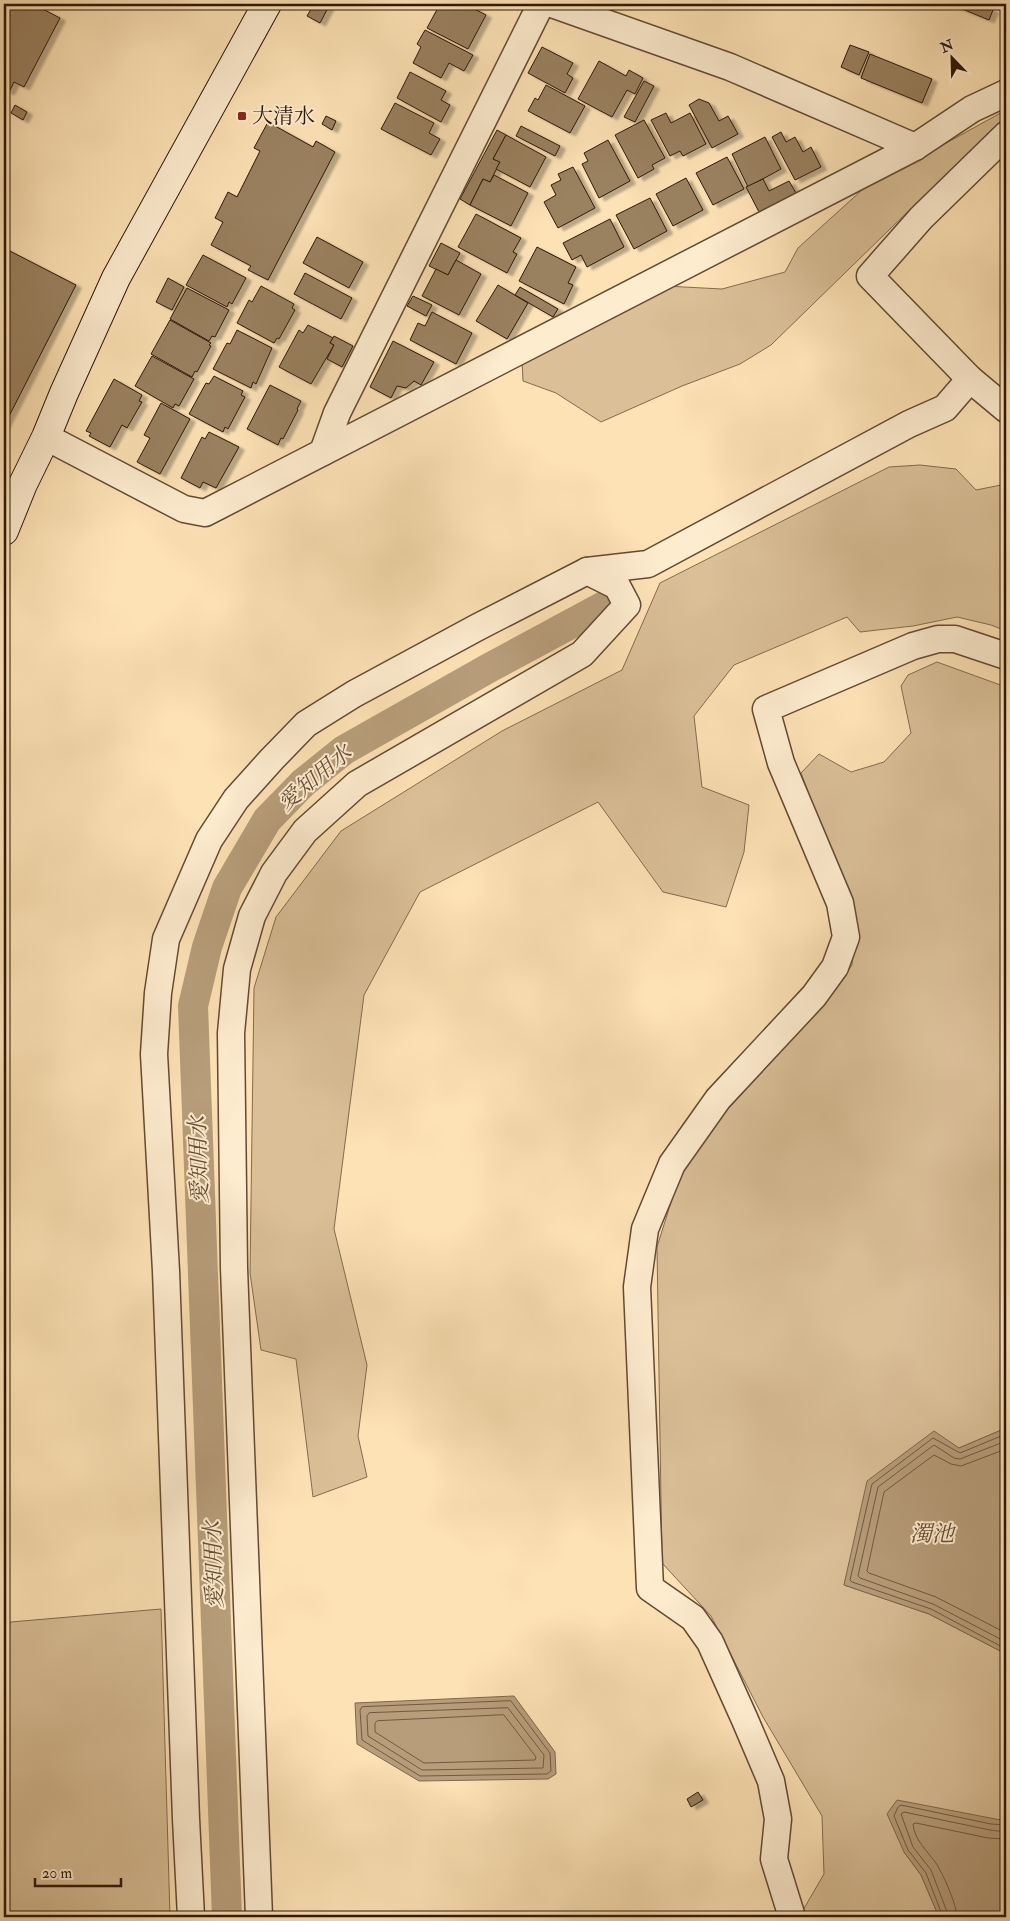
<svg xmlns="http://www.w3.org/2000/svg" width="1010" height="1921" viewBox="0 0 1010 1921" font-family="'IM FELL Double Pica','Noto Serif JP',serif">
  <defs>
    <filter id="shadow"><feDropShadow dx="5.5" dy="3" stdDeviation="1" flood-color="#0004"/></filter>
  </defs>
  <rect width="100%" height="100%" fill="#fde2b5"/>
  <filter id="stains"><feTurbulence type="fractalNoise" baseFrequency=".004" numOctaves="4"/><feColorMatrix values="0 0 0 0 .2 0 0 0 0 .09 0 0 0 0 .02 0 0 0 .5 -.17"/></filter>
  <radialGradient id="worn" r=".72"><stop offset=".6" stop-color="#630" stop-opacity="0"/><stop offset="1" stop-color="#630" stop-opacity=".3"/></radialGradient>
  <!-- green -->
  <g fill="#dabf97" stroke="#846b4f">
    <polygon points="1006,110 1006,116 771,345 740,364 682,386 601,422 556,393 523,381 522,361 665,286 722,289 785,272 798,248 863,189"/>
    <polygon points="920,465 956,469 976,490 1006,484 1006,631 991,625 957,617 913,626 860,632 847,617 734,665 694,716 702,787 749,805 744,852 726,907 663,892 598,802 420,892 364,995 334,1229 367,1365 358,1436 367,1477 313,1497 296,1359 261,1350 250,1273 254,988 276,917 341,831 502,731 622,670 660,583 889,467"/>
    <polygon points="937,662 1006,687 1006,1428 959,1448 856,1536 844,1585 929,1614 1006,1654 1006,1821 992,1819 904,1852 921,1875 939,1917 799,1917 824,1874 822,1816 763,1717 711,1616 662,1563 657,1247 678,1180 711,1128 836,988 852,965 856,917 801,773 819,754 851,772 884,762 911,733 901,686 908,675"/>
    <polygon points="161,1609 170,1917 4,1917 4,1630 11,1622"/>
  </g>
  <!-- water -->
  <g fill="#b79d7a" stroke="#80674c">
    <polygon points="1006,1428 1006,1654 929,1614 844,1585 867,1481 934,1431 959,1448"/>
    <polygon points="514,1696 555,1752 556,1774 548,1779 419,1781 357,1744 355,1703"/>
    <polygon points="897,1800 1006,1821 1006,1917 939,1917 921,1875 904,1852 887,1814"/>
  </g>
  <g fill="none" stroke-linecap="round" stroke-linejoin="round">
    <!-- shore -->
    <g stroke="#725a40" stroke-width="1">
      <polyline points="1006,1434 960,1453 933,1438 872,1484 850,1580 852,1582 931,1609 1006,1649"/>
      <polyline points="1006,1441 960,1459 954,1458 934,1445 878,1487 858,1576 860,1578 933,1604 1006,1642"/>
      <polyline points="1006,1449 961,1466 951,1464 934,1455 884,1492 867,1571 869,1573 936,1597 1006,1633"/>
      <polygon points="511,1701 550,1753 551,1771 547,1774 420,1776 362,1740 360,1710 362,1707"/>
      <polygon points="508,1708 544,1755 543,1768 422,1770 368,1736 367,1716 369,1713"/>
      <polygon points="504,1715 536,1757 535,1760 424,1763 375,1732 375,1723 377,1721"/>
      <polyline points="943,1917 926,1873 908,1850 894,1816 898,1807 901,1805 991,1824 1006,1825"/>
      <polyline points="949,1917 931,1870 913,1847 901,1814 904,1812 990,1830 1006,1832"/>
      <path d="M 957,1917 C 957,1905 943,1874 936,1863 C 927,1851 914,1839 913,1824 L 916,1823 L 988,1838 L 1006,1839"/>
    </g>
    <!-- canal -->
    <polyline stroke="#b79d7a" stroke-width="30" points="227,1917 193,1006 207,947 227,888 267,820 303,783 344,750 489,668 604,606"/>
  </g>
  <!-- building -->
  <g fill="#9a8161" stroke="#2e1707" filter="url(#shadow)">
    <polygon points="4,4 33,4 60,18 24,87 14,82 9,92 4,90"/>
    <polygon points="314,4 330,4 320,23 307,16"/>
    <polygon points="440,4 465,4 486,15 468,49 427,28"/>
    <polygon points="950,4 977,4 993,10 989,20"/>
    <polygon points="425,30 473,55 464,71 449,63 441,78 413,63 421,47 417,44"/>
    <polygon points="850,45 869,52 859,75 841,67"/>
    <polygon points="542,47 573,63 567,74 573,78 565,93 528,73"/>
    <polygon points="870,54 932,79 922,103 861,78"/>
    <polygon points="599,61 626,76 629,70 643,78 635,94 627,90 612,117 578,99"/>
    <polygon points="410,72 446,91 441,100 450,105 441,122 397,98"/>
    <polygon points="644,81 654,86 635,122 624,117"/>
    <polygon points="546,85 585,106 570,133 528,111 535,98 538,100"/>
    <polygon points="699,99 709,103 719,121 728,116 738,134 712,148 689,105"/>
    <polygon points="395,103 434,123 429,133 440,139 431,155 381,129"/>
    <polygon points="15,105 27,112 23,120 11,113"/>
    <polygon points="666,113 671,123 690,113 706,144 683,156 680,151 670,156 651,120"/>
    <polygon points="326,116 336,121 332,130 322,124"/>
    <polygon points="644,120 665,158 652,165 654,169 638,178 615,135"/>
    <polygon points="268,122 313,147 316,141 335,152 268,280 248,270 251,266 211,245 223,222 215,218 228,192 237,197 260,151 254,148"/>
    <polygon points="521,126 560,146 555,156 516,136"/>
    <polygon points="497,130 506,135 493,159 500,162 490,182 483,179 470,205 460,199"/>
    <polygon points="781,132 786,142 795,137 803,152 811,147 821,167 795,180 772,137"/>
    <polygon points="506,135 546,157 530,187 496,169 500,162 493,159"/>
    <polygon points="765,137 781,169 748,187 732,154"/>
    <polygon points="608,140 630,181 599,198 582,164 588,161 584,153"/>
    <polygon points="727,157 744,189 713,205 696,173"/>
    <polygon points="573,167 595,208 558,228 544,202 556,195 551,185 561,180 558,174"/>
    <polygon points="494,175 528,193 511,226 470,205 483,179 490,182"/>
    <polygon points="686,178 703,210 673,226 656,194"/>
    <polygon points="763,179 769,191 789,181 796,193 759,212 746,187"/>
    <polygon points="650,198 667,231 634,249 616,215"/>
    <polygon points="476,214 521,238 513,252 517,254 507,273 458,247"/>
    <polygon points="610,219 624,247 587,267 581,255 572,260 563,243"/>
    <polygon points="317,237 363,262 349,288 303,263"/>
    <polygon points="441,243 460,253 448,275 429,266"/>
    <polygon points="537,247 576,267 568,283 573,285 564,304 519,281"/>
    <polygon points="4,248 76,285 4,426"/>
    <polygon points="203,255 246,278 232,304 229,302 227,307 186,285"/>
    <polygon points="456,260 481,274 459,315 422,296 436,269 448,275"/>
    <polygon points="305,273 352,298 341,319 294,294"/>
    <polygon points="168,278 184,287 172,310 156,302"/>
    <polygon points="498,285 528,303 507,339 476,321"/>
    <polygon points="261,286 294,304 292,308 295,310 279,339 277,338 274,343 237,323 249,300 252,302"/>
    <polygon points="520,287 558,309 553,317 515,295"/>
    <polygon points="187,288 229,310 215,337 212,336 209,341 170,319"/>
    <polygon points="413,296 432,305 426,316 407,306"/>
    <polygon points="432,312 472,333 456,364 410,340 418,323 425,326"/>
    <polygon points="170,320 211,343 209,345 211,346 197,372 195,371 192,377 151,354"/>
    <polygon points="308,325 333,338 330,343 334,345 311,384 279,367 299,330 303,333"/>
    <polygon points="237,330 272,348 256,384 253,382 251,388 213,369 227,343 230,344"/>
    <polygon points="334,336 353,346 342,367 327,359 334,345 330,343"/>
    <polygon points="393,341 434,362 421,385 414,381 406,388 397,386 391,398 370,387"/>
    <polygon points="152,356 194,379 179,406 175,404 173,408 135,386"/>
    <polygon points="214,376 243,391 241,395 245,397 228,429 225,427 223,432 189,414 206,383 209,384"/>
    <polygon points="114,379 142,395 139,401 142,402 127,428 122,425 110,447 89,436 91,433 86,431"/>
    <polygon points="270,385 301,401 297,409 298,410 283,439 281,438 278,445 247,429"/>
    <polygon points="161,403 190,419 160,474 137,462 150,438 144,435"/>
    <polygon points="209,432 239,447 216,488 203,482 200,488 181,478 202,437 205,439"/>
    <polygon points="698,1792 703,1800 691,1807 687,1799"/>
  </g>
  <g fill="none" stroke-linecap="round" stroke-linejoin="round">
    <defs>
      <g id="street">
        <polyline points="552,4 730,67 915,147"/>
        <polyline points="1006,135 921,218 870,276 970,379 1006,409"/>
        <polyline points="46,437 184,509 205,513 915,147 972,109 1006,93"/>
        <polyline points="323,452 337,413 541,4"/>
        <polyline points="191,1917 186,1819 166,1271 154,1054 158,993 166,939 209,840 236,799 272,759 306,724 354,694 478,627 587,571 648,564 909,424 945,408 970,379"/>
        <polyline points="259,1917 234,1268 231,1033 237,969 252,916 274,873 305,831 357,784 582,654 627,605 617,586 587,571"/>
        <polyline points="792,1917 774,1859 778,1819 771,1781 745,1720 710,1642 693,1618 650,1588 637,1287 645,1229 672,1164 718,1099 814,996 835,967 846,937 840,903 781,763 766,709 913,646 938,639 955,639 1006,656"/>
      </g>
      <polyline id="secondary" points="4,531 23,484 46,437 64,393 116,278 267,4"/>
    </defs>
    <!-- street casing -->
    <use href="#street" stroke="#624a32" stroke-width="29"/>
    <!-- secondary casing -->
    <use href="#secondary" stroke="#2e1707" stroke-width="30"/>
    <!-- street -->
    <use href="#street" stroke="#feeccf" stroke-width="26"/>
    <!-- secondary -->
    <use href="#secondary" stroke="#feeccf" stroke-width="28"/>
  </g>
  <!-- markers -->
  <rect fill="#8f2418" stroke="#feeccf" stroke-width="2" x="237" y="111" width="10" height="10" rx="2.5"/>
  <g text-anchor="middle" dominant-baseline="central" stroke-width="4" stroke-linejoin="round" paint-order="stroke">
    <!-- poi labels -->
    <g font-size="21" fill="#2e1707" stroke="#feeccf" text-anchor="start">
      <text x="252" y="116">大清水</text>
    </g>
    <!-- water labels -->
    <g font-size="22" font-style="italic" fill="#654d35" stroke="#feeccf">
      <text transform="translate(315 778) rotate(-40)">愛知用水</text>
      <text transform="translate(199 1160) rotate(-92)">愛知用水</text>
      <text x="932" y="1534">濁池</text>
      <text transform="translate(214 1565) rotate(-92)">愛知用水</text>
    </g>
  </g>
  <!-- margin -->
  <rect width="1010" height="1921" fill="none" stroke="#fde2b5" stroke-width="20"/>
  <rect x="5" y="5" width="1000" height="1911" fill="none" stroke="#2e1707" stroke-width="2.5"/>
  <rect x="10" y="10" width="990" height="1901" fill="none" stroke="#2e1707"/>
  <!-- north arrow -->
  <g transform="translate(952 58) rotate(337)" stroke="#feeccf" stroke-width="4" paint-order="stroke">
  <path d="M0-4L9 19L0 12L-9 19Z" fill="#2e1707"/>
  <text y="-8" font-size="14" font-weight="bold" text-anchor="middle" fill="#2e1707">N</text>
  </g>
  <!-- scale -->
  <path d="M35 1878v8h86v-8" fill="none" stroke="#2e1707" stroke-width="2.5"/>
  <text x="42" y="1878" font-size="15" fill="#2e1707" stroke="#feeccf" stroke-width="4" paint-order="stroke">20 m</text>
  <rect width="100%" height="100%" filter="url(#stains)"/>
  <rect width="100%" height="100%" fill="url(#worn)"/>
</svg>
